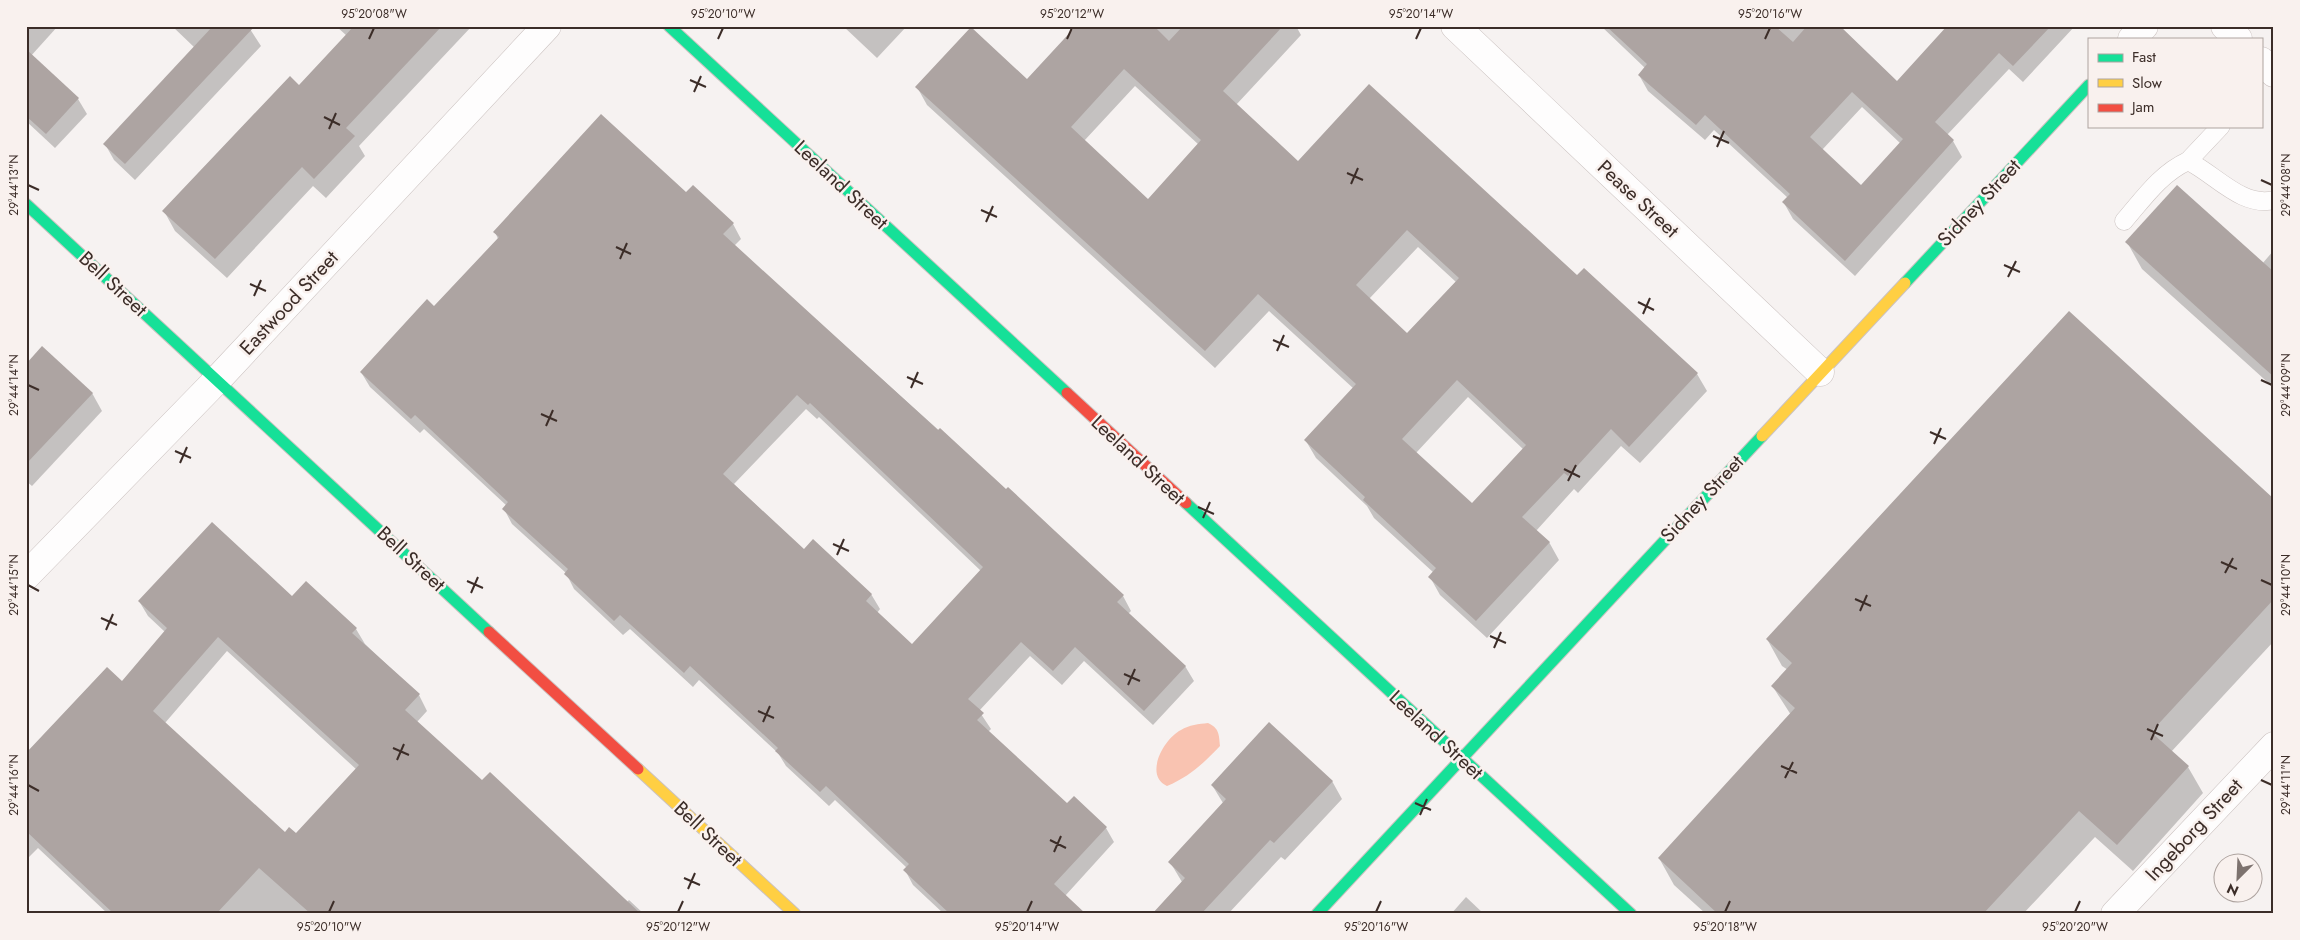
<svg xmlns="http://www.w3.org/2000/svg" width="2300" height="940" viewBox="0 0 2300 940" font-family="Jost,sans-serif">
  <rect width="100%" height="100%" fill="#f6f2f1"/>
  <!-- water -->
  <path fill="#f9c3b1" d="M 1208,723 C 1219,728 1219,734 1220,746 C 1204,763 1189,777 1167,786 C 1144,776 1163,739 1181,730 C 1189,725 1199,724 1208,723 Z"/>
  <!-- shadow -->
  <g fill="#0003" fill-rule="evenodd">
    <polygon points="26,26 58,26 30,57 26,54"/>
    <polygon points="172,26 248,26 261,46 135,180 114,160 105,144 195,48"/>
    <polygon points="336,26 472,26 359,146 365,156 326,198 313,186 227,278 175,231 164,211 299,86 347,36"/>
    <polygon points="843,26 907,26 877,58"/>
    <path d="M 1078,26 L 1296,26 L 1301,35 L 1236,105 L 1299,163 L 1577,277 L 1584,270 L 1697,374 L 1707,391 L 1640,463 L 1621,446 L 1578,493 L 1574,489 L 1536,531 L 1549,542 L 1559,560 L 1487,638 L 1440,595 L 1430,577 L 1434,573 L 1374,518 L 1367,506 L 1316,458 L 1306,441 L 1354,389 L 1269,311 L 1215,368 L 927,105 L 917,87 L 1027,81 ZM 1135,86 L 1199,145 L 1148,201 L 1084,141 ZM 1418,247 L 1456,282 L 1407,335 L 1369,299 ZM 1468,397 L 1524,450 L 1472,505 L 1416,453 Z"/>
    <path d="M 1601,26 L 1838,26 L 1897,82 L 1949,26 L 2075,26 L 2023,82 L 2009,69 L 1947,135 L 1953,141 L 1962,157 L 1855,276 L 1793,219 L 1784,203 L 1788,198 L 1714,130 L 1705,140 L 1648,91 L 1639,75 L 1645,68 ZM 1862,107 L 1901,144 L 1861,187 L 1822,150 Z"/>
    <polygon points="43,66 78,99 87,114 55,148 26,121 26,84"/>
    <path d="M 686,194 L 733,224 L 741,239 L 734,246 L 1123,596 L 1131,611 L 1128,614 L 1185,666 L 1194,681 L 1153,725 L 1084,661 L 1062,685 L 1030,656 L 979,711 L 991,729 L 988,732 L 1068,805 L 1106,828 L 1114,842 L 1065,896 L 1082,914 L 944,914 L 913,885 L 905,870 L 907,868 L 835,800 L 829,806 L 786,766 L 778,753 L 699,680 L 693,687 L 630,629 L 623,635 L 574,589 L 566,573 L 512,524 L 504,509 L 507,506 L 424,429 L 420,433 L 370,387 L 361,372 L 435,307 L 498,239 L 495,232 ZM 806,409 L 817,419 L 819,417 L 981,571 L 912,646 L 877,613 L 880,609 L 871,594 L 804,551 L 734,484 Z"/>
    <polygon points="2127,242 2262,264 2274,250 2274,388 2142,269"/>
    <polygon points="26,365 92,393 102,411 32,486 26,481"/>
    <polygon points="2274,501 2274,641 2171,752 2188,767 2203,793 2133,871 2095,837 2023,914 1706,914 1674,885 1659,858 1791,715 1773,687 1788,670 1782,666 1767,639"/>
    <path d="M 292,598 L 356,629 L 365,644 L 419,695 L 427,711 L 417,722 L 482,782 L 627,902 L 629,900 L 644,914 L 108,914 L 38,848 L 26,860 L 26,753 L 122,683 L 165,632 L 148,616 L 139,601 ZM 227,651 L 357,770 L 296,835 L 285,834 L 165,723 Z"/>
    <polygon points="1332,781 1342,799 1285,860 1281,857 1228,914 1157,914 1182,882 1170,862 1223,803 1212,785"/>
    <polygon points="1466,897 1484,914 1451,914"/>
  </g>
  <!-- building -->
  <g fill="#ada4a2" fill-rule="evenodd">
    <polygon points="213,26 255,26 125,164 103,144"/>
    <polygon points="354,26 442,26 346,128 355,136 314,179 302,167 215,259 162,211 290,76 299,85"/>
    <path d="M 1076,26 L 1154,26 L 1169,41 L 1183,26 L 1283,26 L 1223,91 L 1298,161 L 1369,84 L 1577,275 L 1584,268 L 1698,373 L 1629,447 L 1611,429 L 1568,476 L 1564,473 L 1522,517 L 1550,542 L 1476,621 L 1428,577 L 1436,568 L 1363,500 L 1365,497 L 1304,440 L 1356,384 L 1258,294 L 1205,351 L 915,87 L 971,27 L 1027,79 ZM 1124,69 L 1201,140 L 1148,199 L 1071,127 ZM 1407,230 L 1459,278 L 1407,333 L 1356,285 ZM 1457,380 L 1526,445 L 1472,503 L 1402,439 Z"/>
    <path d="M 1606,26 L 1775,26 L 1793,42 L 1807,26 L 1840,26 L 1897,81 L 1947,26 L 2051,26 L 2013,66 L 1999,53 L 1935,122 L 1954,140 L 1845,261 L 1782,202 L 1790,194 L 1705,115 L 1696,125 L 1638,75 L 1647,64 ZM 1852,92 L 1903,139 L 1861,185 L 1810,137 Z"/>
    <polygon points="26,49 79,98 46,134 26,116"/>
    <path d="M 601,114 L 686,192 L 693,185 L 734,223 L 723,234 L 938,430 L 940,428 L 1006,489 L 1008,487 L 1055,531 L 1124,595 L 1117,602 L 1186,666 L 1144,711 L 1075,647 L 1053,671 L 1021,642 L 968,699 L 984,713 L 977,720 L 1067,803 L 1074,796 L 1107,827 L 1054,884 L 1086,914 L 950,914 L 903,870 L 909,864 L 826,786 L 820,792 L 775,751 L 778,748 L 690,666 L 684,673 L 620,615 L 614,621 L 564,574 L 568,569 L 502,509 L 508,502 L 415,415 L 411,419 L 360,372 L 427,299 L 434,306 L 499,237 L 493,232 ZM 797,395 L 808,405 L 810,403 L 983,567 L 912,644 L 866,601 L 872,594 L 813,539 L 804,549 L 723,474 Z"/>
    <polygon points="2177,185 2274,272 2274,377 2125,242"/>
    <polygon points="2069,311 2274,499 2274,599 2151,732 2189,766 2117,845 2079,811 1983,914 1718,914 1658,858 1795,708 1771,686 1792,663 1766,639"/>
    <polygon points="42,346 93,393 26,464 26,364"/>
    <path d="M 212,522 L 292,596 L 306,581 L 357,628 L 352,633 L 420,694 L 405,710 L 482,780 L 490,772 L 641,914 L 311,914 L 259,868 L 216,914 L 114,914 L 26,831 L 26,753 L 107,667 L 122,681 L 167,628 L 138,601 ZM 218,637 L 359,765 L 296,833 L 289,827 L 285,832 L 153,711 Z"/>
    <polygon points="1269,722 1333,781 1274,843 1270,840 1201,914 1152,914 1185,878 1168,862 1226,799 1211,785"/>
  </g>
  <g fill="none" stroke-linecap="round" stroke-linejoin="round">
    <defs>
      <g id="lane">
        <polyline points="2188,161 2221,126"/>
        <path d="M 2124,221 C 2143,199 2161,173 2188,161 C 2215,174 2242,208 2274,200"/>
      </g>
      <g id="street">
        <polyline points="1455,26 1820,372"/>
        <polyline points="2225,26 2238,39"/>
        <polyline points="2132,39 2144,26"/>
        <polyline points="2261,61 2274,73"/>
        <polyline points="26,576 217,380 547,26"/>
        <polyline points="2115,914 2274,746"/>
      </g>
      <g id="fast">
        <polyline points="669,26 1067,393"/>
        <polyline points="26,204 489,632"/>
        <polyline points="1905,283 2089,85"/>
        <polyline points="1186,503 1631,914"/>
        <polyline points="1317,914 1762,436"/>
      </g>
      <g id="slow">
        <polyline points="1762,436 1905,283"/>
        <polyline points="638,769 795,914"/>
      </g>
      <g id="jam">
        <polyline points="1067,393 1186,503"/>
        <polyline points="489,632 638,769"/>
      </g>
    </defs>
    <!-- lane casing -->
    <use href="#lane" stroke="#cbc2c0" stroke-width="19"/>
    <!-- street casing -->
    <use href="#street" stroke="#cbc2c0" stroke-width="29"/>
    <!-- fast casing -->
    <use href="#fast" stroke="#cbc2c0" stroke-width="13"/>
    <!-- slow casing -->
    <use href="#slow" stroke="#cbc2c0" stroke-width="13"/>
    <!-- jam casing -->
    <use href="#jam" stroke="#cbc2c0" stroke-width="13"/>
    <!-- lane -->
    <use href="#lane" stroke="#fefdfd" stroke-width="18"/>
    <!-- street -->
    <use href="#street" stroke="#fefdfd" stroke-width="28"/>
    <!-- fast -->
    <use href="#fast" stroke="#16e098" stroke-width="11"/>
    <!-- slow -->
    <use href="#slow" stroke="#ffcf43" stroke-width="11"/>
    <!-- jam -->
    <use href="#jam" stroke="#f24e42" stroke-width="11"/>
  </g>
  <!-- ticks -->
  <path fill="none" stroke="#3c2d28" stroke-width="2" d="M 369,39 L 374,28M 718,39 L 723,28M 1067,39 L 1072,28M 1416,39 L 1421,28M 1765,39 L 1770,28M 690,80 L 706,87M 694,92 L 701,76M 324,117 L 340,125M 329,129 L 336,113M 1713,136 L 1729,143M 1717,147 L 1724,131M 1347,173 L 1363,180M 2261,180 L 2272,185M 1351,184 L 1358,168M 28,185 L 39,190M 981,210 L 997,217M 986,222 L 993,206M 616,247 L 631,254M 620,259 L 627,243M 2004,265 L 2020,272M 2008,277 L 2016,261M 250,284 L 266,291M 254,296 L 261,280M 1638,302 L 1654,310M 1643,314 L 1650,298M 1273,340 L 1289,347M 1277,351 L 1284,335M 907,377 L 923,384M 2261,380 L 2272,385M 28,385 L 39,390M 911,388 L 918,372M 541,414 L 557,421M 546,426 L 553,410M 1930,432 L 1946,439M 1934,444 L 1941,428M 175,451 L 191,458M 180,463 L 187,447M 1564,469 L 1580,477M 1568,481 L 1576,465M 1198,507 L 1214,514M 1203,518 L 1210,502M 833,544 L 849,551M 837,555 L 844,539M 2221,562 L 2237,569M 2225,573 L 2233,558M 2261,580 L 2272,585M 467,581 L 483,588M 28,585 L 39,591M 471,593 L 478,577M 1855,599 L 1871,606M 1860,611 L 1867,595M 101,618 L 117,625M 106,630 L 113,614M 1490,636 L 1506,643M 1494,648 L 1501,632M 1124,674 L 1140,681M 1128,685 L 1135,669M 758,711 L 774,718M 763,722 L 770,706M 2147,729 L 2163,736M 2151,740 L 2158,724M 393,748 L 409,755M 397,760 L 404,744M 1781,766 L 1797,773M 1785,778 L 1793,762M 2261,780 L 2272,785M 28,785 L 39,791M 1415,803 L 1431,810M 1420,815 L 1427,799M 1050,840 L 1066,848M 1054,852 L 1061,836M 684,878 L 700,885M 688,889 L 695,873M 329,912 L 334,901M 678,912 L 683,901M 1027,912 L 1032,901M 1376,912 L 1381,901M 1725,912 L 1730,901M 2075,912 L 2080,901"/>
  <g text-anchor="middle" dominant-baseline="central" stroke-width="5" stroke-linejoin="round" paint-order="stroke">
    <!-- street labels -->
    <g font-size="20" fill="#3c2d28" stroke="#f9f1ee">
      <text transform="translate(841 185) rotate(43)">Leeland Street</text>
      <text transform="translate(1638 199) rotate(43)">Pease Street</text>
      <text transform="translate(1979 203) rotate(-47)">Sidney Street</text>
      <text transform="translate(113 284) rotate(43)">Bell Street</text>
      <text transform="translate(289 303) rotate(-47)">Eastwood Street</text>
      <text transform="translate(1138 460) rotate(43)">Leeland Street</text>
      <text transform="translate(1702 499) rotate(-47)">Sidney Street</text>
      <text transform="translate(411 559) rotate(43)">Bell Street</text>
      <text transform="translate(1436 735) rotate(43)">Leeland Street</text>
      <text transform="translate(2194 830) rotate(-47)">Ingeborg Street</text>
      <text transform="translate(708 834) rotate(43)">Bell Street</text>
    </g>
  </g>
  <!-- border -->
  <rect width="2300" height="940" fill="none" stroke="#f9f1ee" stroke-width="55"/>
  <!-- legend -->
  <rect x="2088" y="38" width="175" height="90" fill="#f9f1ee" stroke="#ada39f"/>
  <rect x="2098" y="54" width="25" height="8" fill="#16e098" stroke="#ada39f"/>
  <text x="2132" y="62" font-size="15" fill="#3c2d28">Fast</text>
  <rect x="2098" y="79" width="25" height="8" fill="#ffcf43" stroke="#ada39f"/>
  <text x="2132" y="88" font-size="15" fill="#3c2d28">Slow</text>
  <rect x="2098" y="104" width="25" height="8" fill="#f24e42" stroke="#ada39f"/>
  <text x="2132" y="112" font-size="15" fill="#3c2d28">Jam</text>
  <!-- north arrow -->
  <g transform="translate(2238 878) rotate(204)"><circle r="24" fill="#f9f1ee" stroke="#ada39f"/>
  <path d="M0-4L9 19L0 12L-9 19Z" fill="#7d726e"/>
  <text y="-8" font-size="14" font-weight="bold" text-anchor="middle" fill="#3c2d28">N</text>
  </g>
  <rect x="28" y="28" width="2244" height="884" fill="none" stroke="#3c2d28" stroke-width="2"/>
  <g font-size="12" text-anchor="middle" fill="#3c2d28">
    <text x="374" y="18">95°20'08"W</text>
    <text x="723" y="18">95°20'10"W</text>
    <text x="1072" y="18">95°20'12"W</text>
    <text x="1421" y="18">95°20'14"W</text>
    <text x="1770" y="18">95°20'16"W</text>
    <text transform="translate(2286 185) rotate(-90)" y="4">29°44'08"N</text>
    <text transform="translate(14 185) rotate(-90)" y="4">29°44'13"N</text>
    <text transform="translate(2286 385) rotate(-90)" y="4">29°44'09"N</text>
    <text transform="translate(14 385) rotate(-90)" y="4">29°44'14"N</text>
    <text transform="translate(2286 585) rotate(-90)" y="4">29°44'10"N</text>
    <text transform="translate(14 585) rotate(-90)" y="4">29°44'15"N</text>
    <text transform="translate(2286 785) rotate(-90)" y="4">29°44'11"N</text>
    <text transform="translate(14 785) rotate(-90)" y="4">29°44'16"N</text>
    <text x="329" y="931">95°20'10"W</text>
    <text x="678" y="931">95°20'12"W</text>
    <text x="1027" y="931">95°20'14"W</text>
    <text x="1376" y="931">95°20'16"W</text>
    <text x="1725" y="931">95°20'18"W</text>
    <text x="2075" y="931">95°20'20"W</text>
  </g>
</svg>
